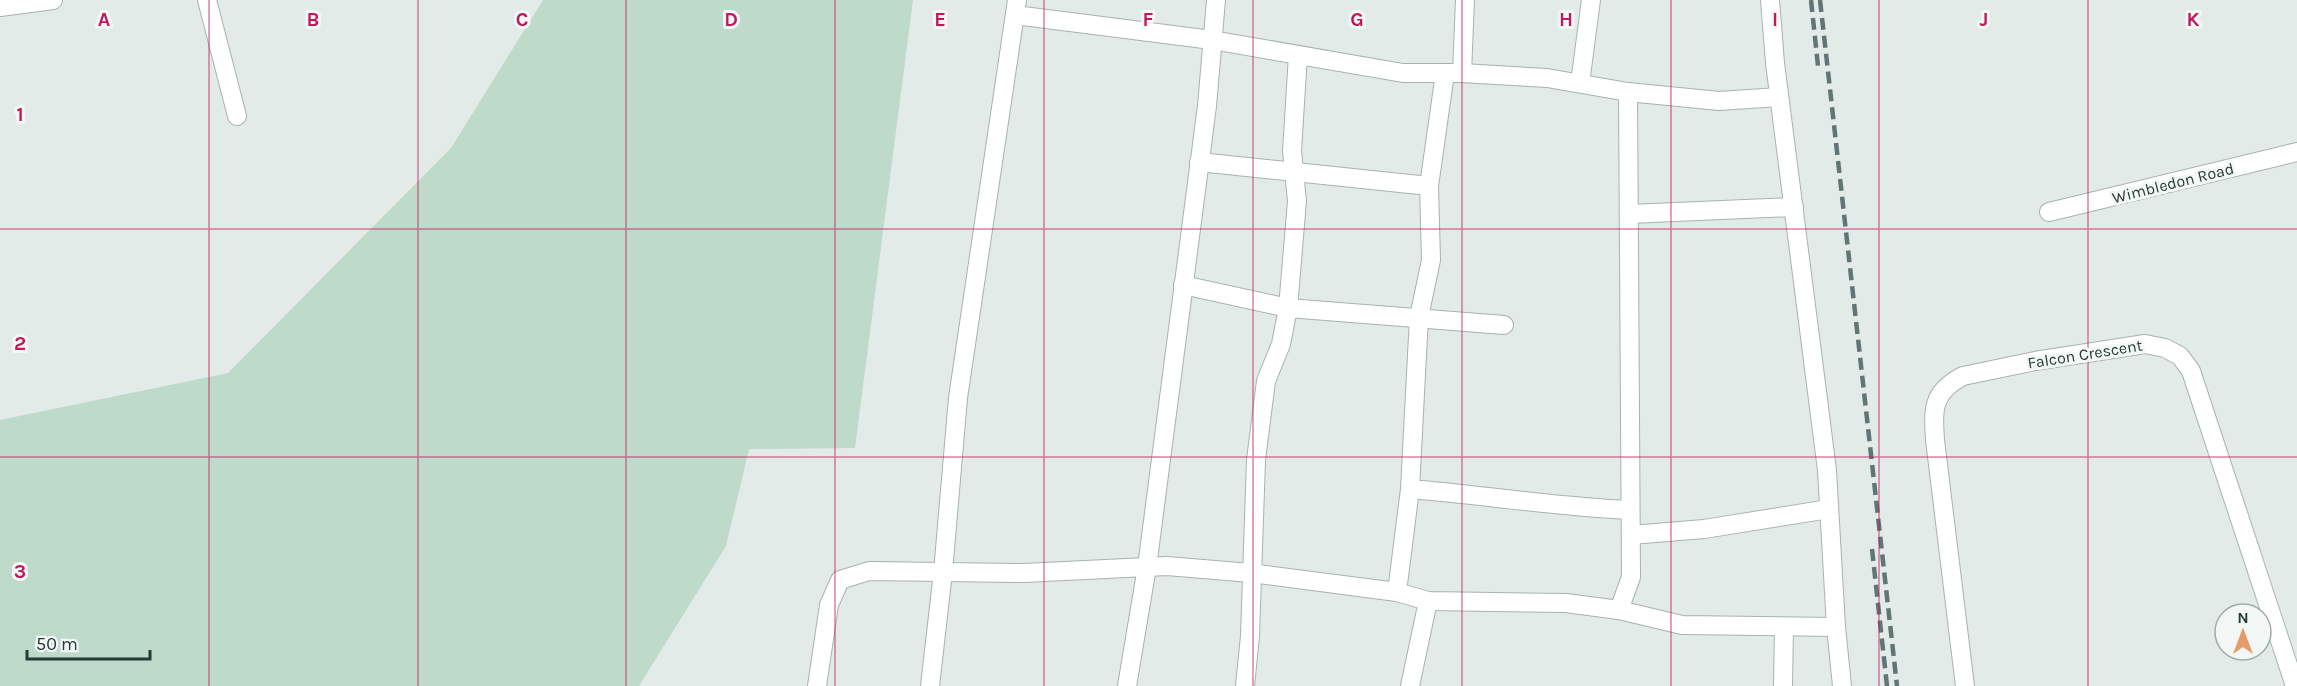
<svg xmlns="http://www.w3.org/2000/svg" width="2297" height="686" viewBox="0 0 2297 686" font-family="Karla,sans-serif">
  <rect width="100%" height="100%" fill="#e3ebe9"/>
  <!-- green -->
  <polygon fill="#bedaca" points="543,0 913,0 855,448 749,449 726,546 639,686 0,686 0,420 228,373 451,148"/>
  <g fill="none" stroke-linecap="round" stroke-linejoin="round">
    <defs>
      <g id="minor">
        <polyline points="207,0 237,116"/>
        <polyline points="1770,0 1775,63 1827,470 1836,627 1842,686"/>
        <polyline points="0,7 53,0"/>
        <polyline points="1015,15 1212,40 1403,73 1462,73 1547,78 1628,92 1719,101 1779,97"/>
        <polyline points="1462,73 1465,0"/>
        <polyline points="1580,83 1591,0"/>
        <polyline points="1199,162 1429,186"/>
        <polyline points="2049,212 2297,152"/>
        <polyline points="1629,214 1794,207"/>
        <polyline points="1183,285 1288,308 1504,325"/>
        <path d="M 1410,489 C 1484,495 1557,507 1630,510"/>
        <polyline points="1631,535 1704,529 1829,509"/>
        <polyline points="1397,592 1410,489 1419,317 1431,260 1429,186 1445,73"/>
        <polyline points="1619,610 1631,577 1628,92"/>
        <polyline points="817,686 829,605 840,580 869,571 1024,573 1167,566 1251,573 1397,592 1428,601 1566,603 1619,610 1682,625 1836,627"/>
        <polyline points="930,686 943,572 958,398 1017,0"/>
        <polyline points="1127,686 1147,567 1207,106 1216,0"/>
        <polyline points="1245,686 1250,636 1256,460 1266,381 1281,344 1288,308 1297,201 1292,151 1298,55"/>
        <polyline points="1410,686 1428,601"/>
        <polyline points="1783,686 1784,627"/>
        <path d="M 1965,686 L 1935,440 C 1933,409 1932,392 1963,376 L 2035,361 L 2145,344 L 2165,348 L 2180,356 L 2191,371 L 2295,686"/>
      </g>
    </defs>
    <!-- minor casing -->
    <use href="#minor" stroke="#a6b3b0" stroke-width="20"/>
    <!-- minor -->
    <use href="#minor" stroke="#fff" stroke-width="18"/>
    <!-- rail -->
    <g stroke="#5f7674" stroke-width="4.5" stroke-dasharray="12 6" stroke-linecap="butt">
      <polyline points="1811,0 1818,66"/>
      <polyline points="1820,0 1897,686"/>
      <polyline points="1872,549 1887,686"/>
    </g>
  </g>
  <!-- grid -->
  <path fill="none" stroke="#c2185b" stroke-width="1.5" stroke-opacity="0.55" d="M 209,0 L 209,686M 418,0 L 418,686M 626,0 L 626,686M 835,0 L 835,686M 1044,0 L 1044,686M 1253,0 L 1253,686M 1462,0 L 1462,686M 1671,0 L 1671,686M 1879,0 L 1879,686M 2088,0 L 2088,686M 0,229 L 2297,229M 0,457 L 2297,457"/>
  <g text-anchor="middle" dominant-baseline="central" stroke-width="6" stroke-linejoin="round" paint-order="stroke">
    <!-- street labels -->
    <g font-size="16" fill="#243b38" stroke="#f3f8f6">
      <text transform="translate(2173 183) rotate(-14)">Wimbledon Road</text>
      <text transform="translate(2085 354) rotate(-9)">Falcon Crescent</text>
    </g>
  </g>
  <g font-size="20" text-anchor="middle" font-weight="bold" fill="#c2185b" stroke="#f3f8f6" stroke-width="6" stroke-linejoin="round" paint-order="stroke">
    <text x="104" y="26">A</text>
    <text x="313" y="26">B</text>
    <text x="522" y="26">C</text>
    <text x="731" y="26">D</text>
    <text x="940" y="26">E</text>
    <text x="1148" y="26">F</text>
    <text x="1357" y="26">G</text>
    <text x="1566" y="26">H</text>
    <text x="1775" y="26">I</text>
    <text x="1984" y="26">J</text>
    <text x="2193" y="26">K</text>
    <text x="20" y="121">1</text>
    <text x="20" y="350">2</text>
    <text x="20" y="578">3</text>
  </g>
  <!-- north arrow -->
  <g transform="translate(2243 632)"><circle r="28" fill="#f3f8f6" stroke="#a0acaa" stroke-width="1.5"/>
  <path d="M0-4.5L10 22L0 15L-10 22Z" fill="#e59a68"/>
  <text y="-9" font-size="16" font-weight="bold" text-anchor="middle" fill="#243b38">N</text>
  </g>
  <!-- scale -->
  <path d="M27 650v9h123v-9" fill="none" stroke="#243b38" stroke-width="3"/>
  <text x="36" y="650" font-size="18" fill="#243b38" stroke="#f3f8f6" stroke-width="4.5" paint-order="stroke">50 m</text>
</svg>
